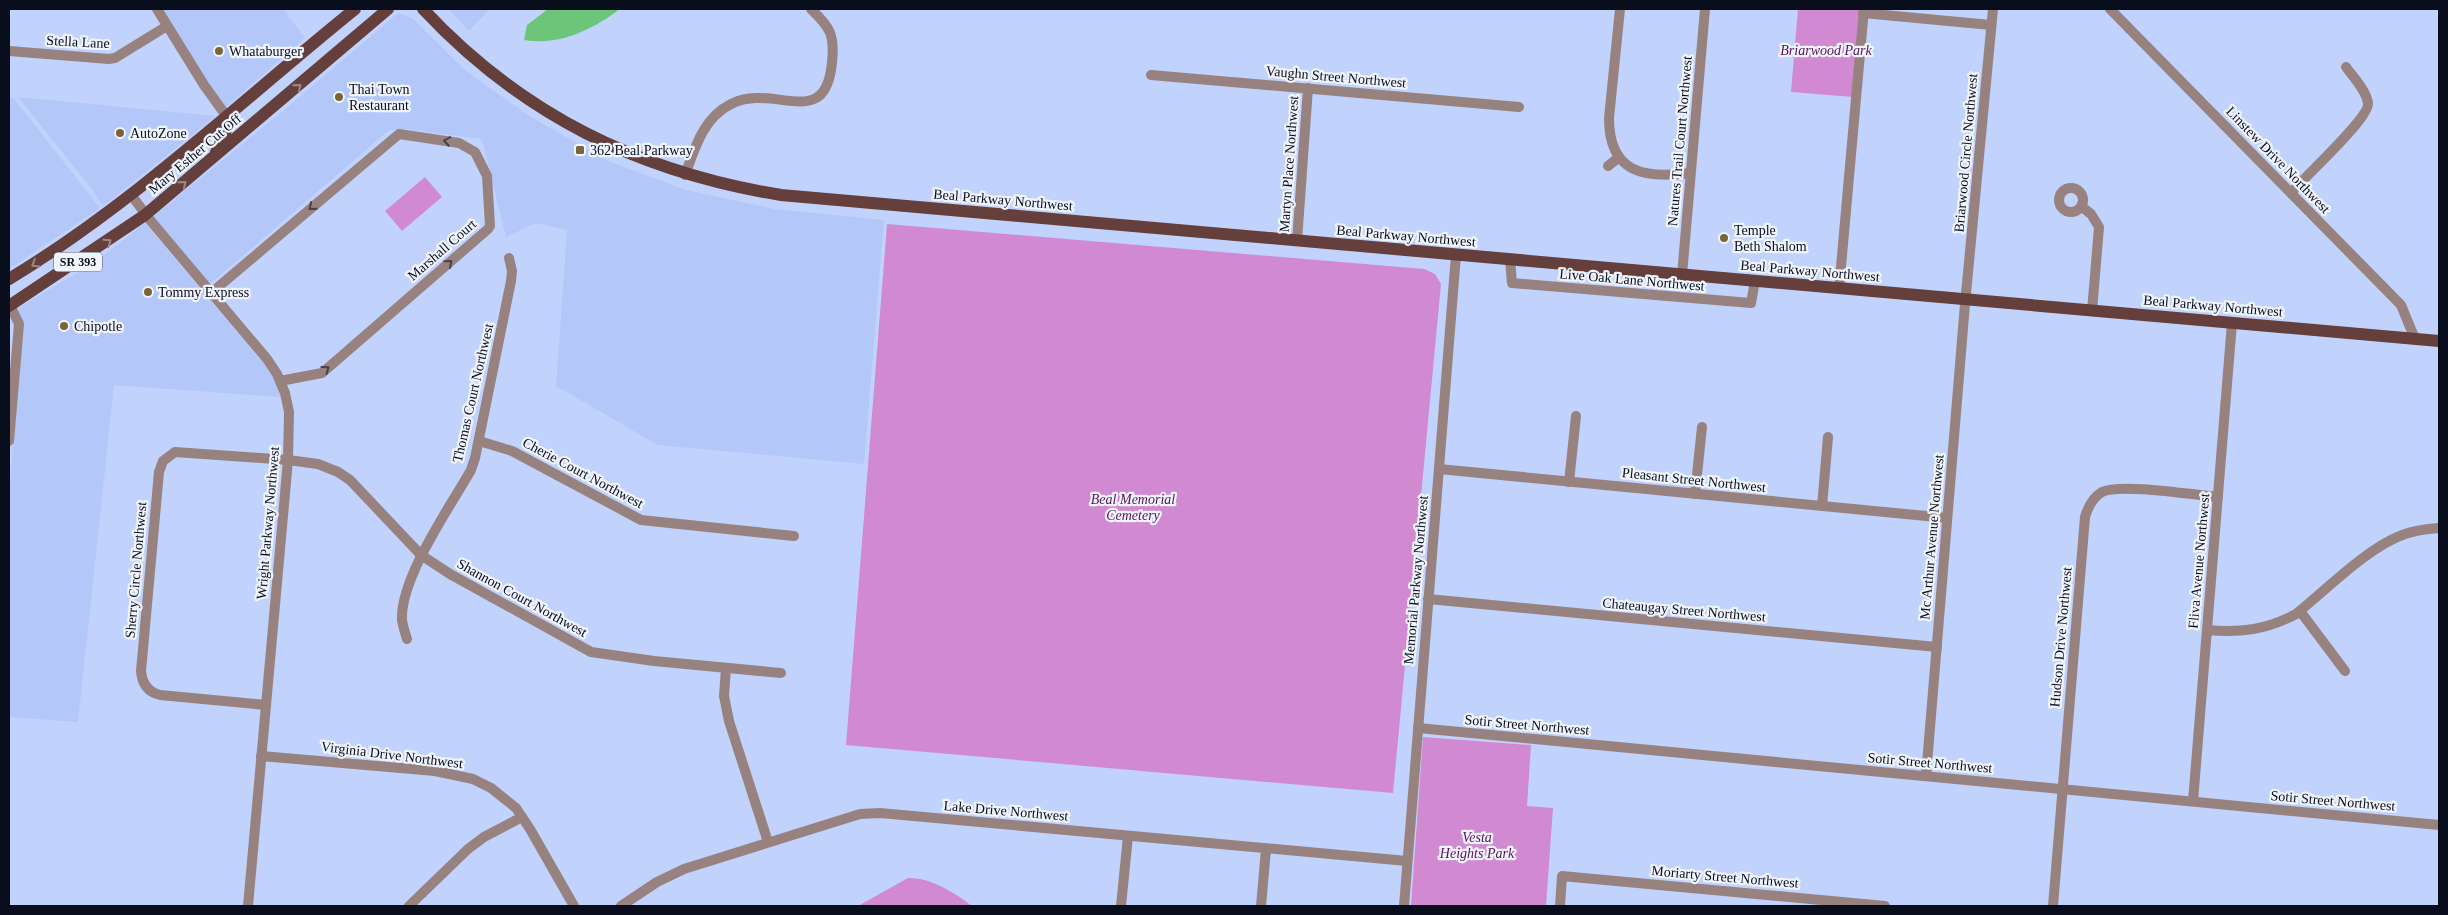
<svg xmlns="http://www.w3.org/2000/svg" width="2448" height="915" viewBox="0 0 2448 915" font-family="Georgia,serif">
  <rect width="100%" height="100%" fill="#c1d3fd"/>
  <!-- built -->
  <g fill="#b3c7f8">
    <polygon points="162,9 283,9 305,38 226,107 207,81"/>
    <polygon points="448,9 490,9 469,31"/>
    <polygon points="398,13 412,18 466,71 531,117 608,161 686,190 774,209 884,220 864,464 658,445 556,386 567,230 536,223 506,237 482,139 406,129 389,130 210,284 153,217 283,111"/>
    <polygon points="18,97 216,116 103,206 92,189"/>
    <polygon points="9,98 13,98 100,208 9,269"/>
    <polygon points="145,223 263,363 273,377 281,397 114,385 78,722 9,717 9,493 24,324 18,308 91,265"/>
  </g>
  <!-- green -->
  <g fill="#d18ad1">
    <polygon points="1798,9 1860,9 1853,97 1791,92"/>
    <polygon points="425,177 442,197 402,231 385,211"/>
    <polygon points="887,224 1424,269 1435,274 1441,284 1393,793 846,745"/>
    <polygon points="1423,737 1531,745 1527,806 1553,808 1546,906 1411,906"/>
    <path d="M 908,878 C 930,877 955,893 972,906 L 858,906 Z"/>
  </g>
  <!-- water -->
  <path fill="#6cc579" d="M 548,9 L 620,9 C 592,30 559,46 524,40 L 527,25 Z"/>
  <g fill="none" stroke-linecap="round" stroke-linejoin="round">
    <!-- minor -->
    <g stroke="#98827f" stroke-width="10">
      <polyline points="157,9 204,85 227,117"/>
      <path d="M 1620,9 L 1609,118 C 1609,173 1644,179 1690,173"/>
      <polyline points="2110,9 2401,305 2415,339"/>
      <polyline points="1863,13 1991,25"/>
      <polyline points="9,51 109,59 115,58 167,26"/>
      <polyline points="1151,75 1519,107"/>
      <polyline points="1608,166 1618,158"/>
      <path d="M 685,175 C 695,148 703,118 731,104 C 774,82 826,133 832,62 C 835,35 830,27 811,9"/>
      <circle cx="2071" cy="200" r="12"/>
      <path d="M 2291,193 C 2303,178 2370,118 2368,103 C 2366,90 2353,77 2346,67"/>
      <polyline points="132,196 150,220 267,359 277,374 285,393 289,412 288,460 248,906"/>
      <polyline points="2081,206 2091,214 2099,227 2092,311"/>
      <polyline points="1297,241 1308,88"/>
      <polyline points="1510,260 1512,283 1751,303 1755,281"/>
      <polyline points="1682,275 1705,9"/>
      <polyline points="1839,289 1864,9"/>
      <polyline points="211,293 399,134 459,143 475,152 487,176 490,226 488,229 322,373 280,381"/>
      <polyline points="9,303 19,324 9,441"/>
      <polyline points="479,441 512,451 641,520 794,536"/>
      <polyline points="1439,469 1947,518"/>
      <polyline points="1569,482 1576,416"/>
      <polyline points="1695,494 1702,427"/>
      <polyline points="1822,506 1828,437"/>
      <polyline points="1428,599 1937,647"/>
      <polyline points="2300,611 2345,671"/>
      <path d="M 2207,630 C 2240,633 2266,630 2296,614 C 2326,590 2369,546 2405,534 C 2416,530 2427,529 2439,528"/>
      <path d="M 407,639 C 405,633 403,626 402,620 C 400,578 450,507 471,470 L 475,458 L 511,281 L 512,271 L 509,258"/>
      <polyline points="726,668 724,696 729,721 768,842"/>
      <path d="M 266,705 L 160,695 C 148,692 142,684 141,671 L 159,472 L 163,461 L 175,452 L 288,460 L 318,464 L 338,472 L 350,480 L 421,555 L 450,574 L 591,652 L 654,661 L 781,673"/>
      <polyline points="1418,728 2439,825"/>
      <polyline points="261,756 435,771 473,779 491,788 516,808 530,829 574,906"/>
      <polyline points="1926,776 1965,304 1993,9"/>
      <polyline points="2193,801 2232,323"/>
      <polyline points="409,906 468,849 484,837 522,817"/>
      <polyline points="621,906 657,882 684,869 860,814 880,813 1407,861"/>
      <polyline points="1121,906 1128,836"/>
      <polyline points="1261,906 1266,849"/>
      <polyline points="1404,906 1456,255"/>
      <polyline points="1560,906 1562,876 1885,906"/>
      <path d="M 2053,906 L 2085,517 C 2088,507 2092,498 2102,492 C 2120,483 2194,495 2218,497"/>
    </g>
    <!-- major -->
    <g stroke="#643f3b" stroke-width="12">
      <path d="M 423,9 C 522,115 639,172 781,195 L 2439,341"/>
      <path d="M 216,152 C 223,140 228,131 227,117"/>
      <path d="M 9,279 C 135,203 241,101 355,9"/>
      <polyline points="9,306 145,215 388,9"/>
    </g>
  </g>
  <!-- one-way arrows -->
  <defs><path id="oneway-chevron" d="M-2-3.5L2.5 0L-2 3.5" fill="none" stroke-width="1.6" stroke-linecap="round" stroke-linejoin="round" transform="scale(1.25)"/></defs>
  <g stroke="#9c8789">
    <use href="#oneway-chevron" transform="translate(298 87) rotate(-40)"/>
    <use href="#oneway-chevron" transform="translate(183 184) rotate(-40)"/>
    <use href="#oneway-chevron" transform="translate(108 242) rotate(-35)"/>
    <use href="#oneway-chevron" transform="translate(35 264) rotate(148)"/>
  </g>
  <g stroke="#494249">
    <use href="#oneway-chevron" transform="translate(447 141) rotate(-171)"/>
    <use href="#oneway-chevron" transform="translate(312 207) rotate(140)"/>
    <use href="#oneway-chevron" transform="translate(449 263) rotate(-41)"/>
    <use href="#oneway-chevron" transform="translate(326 369) rotate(-36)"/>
  </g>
  <!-- markers -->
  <g fill="#7a6635" stroke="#f0f4fd" stroke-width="2">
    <circle cx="219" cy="51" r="5"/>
    <circle cx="339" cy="97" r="5"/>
    <circle cx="120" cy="133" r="5"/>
    <rect x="575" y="145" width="10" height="10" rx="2.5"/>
    <circle cx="1724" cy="238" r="5"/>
    <circle cx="148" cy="292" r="5"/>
    <circle cx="64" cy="326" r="5"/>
  </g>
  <g text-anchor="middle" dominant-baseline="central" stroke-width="4.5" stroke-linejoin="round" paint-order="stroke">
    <!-- shield labels -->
    <rect fill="#f0f4fd" stroke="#4e5360" stroke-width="1" x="54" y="252.5" width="48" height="19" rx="4"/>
    <g font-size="12" font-weight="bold" fill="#080e1c">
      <text x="78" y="262">SR 393</text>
    </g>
    <!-- street labels -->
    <g font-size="14" fill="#080e1c" stroke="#f0f4fd">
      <text transform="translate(78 42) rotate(3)">Stella Lane</text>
      <text transform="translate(1336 77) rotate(5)">Vaughn Street Northwest</text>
      <text transform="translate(1680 141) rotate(-85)">Natures Trail Court Northwest</text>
      <text transform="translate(1966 153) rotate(-85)">Briarwood Circle Northwest</text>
      <text transform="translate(195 154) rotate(-40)">Mary Esther Cut Off</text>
      <text transform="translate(2278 160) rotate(46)">Linstew Drive Northwest</text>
      <text transform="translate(1289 164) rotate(-86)">Martyn Place Northwest</text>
      <text transform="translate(1003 200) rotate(5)">Beal Parkway Northwest</text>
      <text transform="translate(1406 236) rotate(5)">Beal Parkway Northwest</text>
      <text transform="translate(442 250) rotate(-41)">Marshall Court</text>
      <text transform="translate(1810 271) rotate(5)">Beal Parkway Northwest</text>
      <text transform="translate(1632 280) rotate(5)">Live Oak Lane Northwest</text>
      <text transform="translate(2213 306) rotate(5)">Beal Parkway Northwest</text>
      <text transform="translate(473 393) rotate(-77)">Thomas Court Northwest</text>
      <text transform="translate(583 473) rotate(28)">Cherie Court Northwest</text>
      <text transform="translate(1694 480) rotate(6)">Pleasant Street Northwest</text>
      <text transform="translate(268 523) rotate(-85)">Wright Parkway Northwest</text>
      <text transform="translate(1932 537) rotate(-85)">Mc Arthur Avenue Northwest</text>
      <text transform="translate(2199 561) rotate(-85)">Fliva Avenue Northwest</text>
      <text transform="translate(136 570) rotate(-85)">Sherry Circle Northwest</text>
      <text transform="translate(1416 580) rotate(-85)">Memorial Parkway Northwest</text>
      <text transform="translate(522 598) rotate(29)">Shannon Court Northwest</text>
      <text transform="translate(1684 610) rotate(5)">Chateaugay Street Northwest</text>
      <text transform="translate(2061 637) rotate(-85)">Hudson Drive Northwest</text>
      <text transform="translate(1527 725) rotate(5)">Sotir Street Northwest</text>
      <text transform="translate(392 755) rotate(7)">Virginia Drive Northwest</text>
      <text transform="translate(1930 763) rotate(5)">Sotir Street Northwest</text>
      <text transform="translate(2333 801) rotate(5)">Sotir Street Northwest</text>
      <text transform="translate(1006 811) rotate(5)">Lake Drive Northwest</text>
      <text transform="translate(1725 877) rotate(5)">Moriarty Street Northwest</text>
    </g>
    <!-- park labels -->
    <g font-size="14" font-style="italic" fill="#59115a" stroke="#f0f4fd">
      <text x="1826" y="50">Briarwood Park</text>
      <text x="1133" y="499">Beal Memorial<tspan x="1133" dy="16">Cemetery</tspan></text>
      <text x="1477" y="837">Vesta<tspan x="1477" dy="16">Heights Park</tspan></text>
    </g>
    <!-- poi labels -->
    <g font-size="14" fill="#080e1c" stroke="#f0f4fd" text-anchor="start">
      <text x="229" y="51">Whataburger</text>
      <text x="349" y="89">Thai Town<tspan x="349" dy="16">Restaurant</tspan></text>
      <text x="130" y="133">AutoZone</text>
      <text x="590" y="150">362 Beal Parkway</text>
      <text x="1734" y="230">Temple<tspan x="1734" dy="16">Beth Shalom</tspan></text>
      <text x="158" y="292">Tommy Express</text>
      <text x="74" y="326">Chipotle</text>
    </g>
  </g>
  <!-- border -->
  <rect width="2448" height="915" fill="none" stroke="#080e1c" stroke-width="20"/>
</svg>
